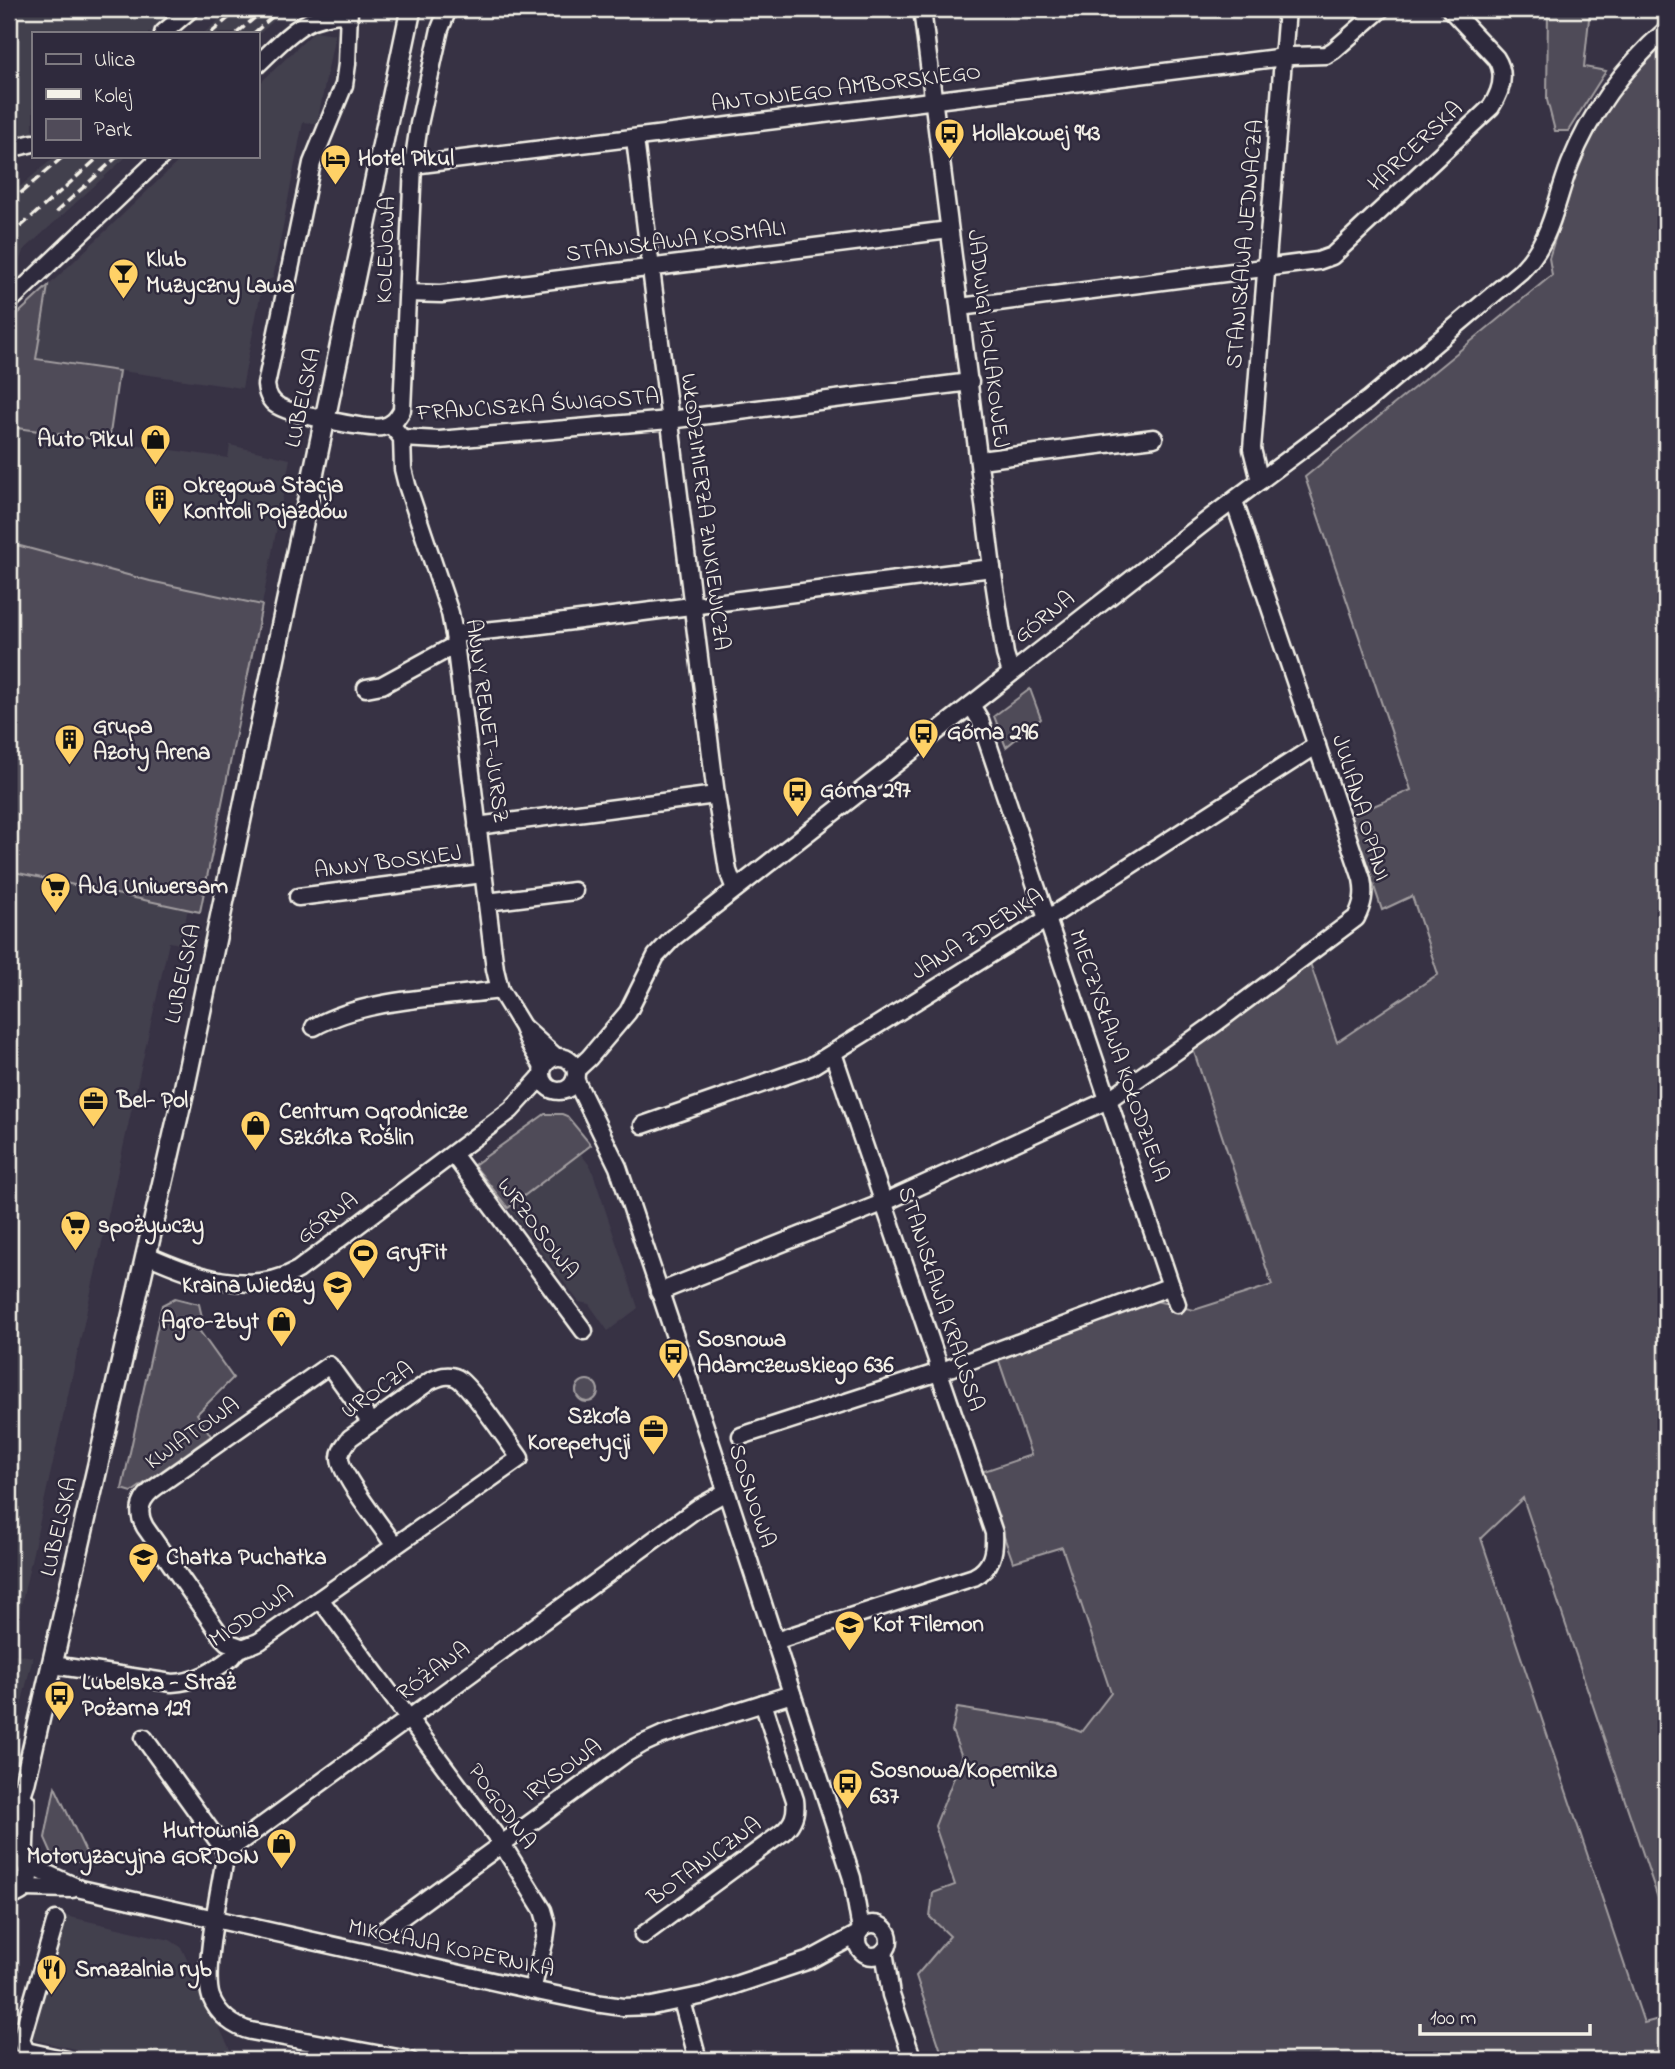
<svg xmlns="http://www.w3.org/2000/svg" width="1675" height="2069" viewBox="0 0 1675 2069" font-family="'Indie Flower',sans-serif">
  <rect width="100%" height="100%" fill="#373244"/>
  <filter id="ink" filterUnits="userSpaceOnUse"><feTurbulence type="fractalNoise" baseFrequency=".0143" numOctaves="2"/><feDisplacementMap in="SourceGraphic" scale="14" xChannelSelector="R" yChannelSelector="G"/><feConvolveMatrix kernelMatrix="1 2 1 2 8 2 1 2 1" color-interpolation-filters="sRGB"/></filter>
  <g filter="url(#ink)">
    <!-- built -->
    <g fill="#433f4e">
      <polygon points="9,9 180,9 152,33 33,33 33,134 9,141"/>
      <polygon points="231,9 287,9 257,36 257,33 204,33"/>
      <polygon points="315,31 335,34 317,124 303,122 273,278 256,285 261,292 242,388 36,359 48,286 184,156 257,156 257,86"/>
      <polygon points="56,156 127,156 23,251 9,291 9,196"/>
      <polygon points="10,427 228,458 230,445 290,459 262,605 150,581 9,543"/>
      <polygon points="9,871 188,909 180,944 169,942 14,1637 9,1643"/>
      <polygon points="580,1153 591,1167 638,1308 608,1331 589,1304 579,1302 508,1208"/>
      <polygon points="9,1653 33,1657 12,1742 9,1741"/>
      <polygon points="66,1916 170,1940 181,1947 235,2060 123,2060 26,2038 55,1943"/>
    </g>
    <!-- green -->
    <g fill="#504b59" stroke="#a29ea0" stroke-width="2">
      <polygon points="1548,9 1590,9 1584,67 1606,71 1568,131 1555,131 1547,100"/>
      <polygon points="1666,43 1666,1922 1523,1498 1481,1538 1644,2023 1666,2017 1666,2060 944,2060 916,1976 950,1936 930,1917 933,1893 955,1885 935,1826 962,1757 952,1731 957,1708 1060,1724 1081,1732 1111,1693 1062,1547 1013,1562 981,1472 1031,1455 998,1358 1156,1301 1194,1310 1272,1285 1193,1049 1310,963 1337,1042 1438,974 1412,896 1382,910 1350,816 1411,790 1305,477 1552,275 1549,258 1581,155 1600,117 1623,85 1642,62"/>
      <polygon points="48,286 36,359 119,371 109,441 10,427 9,433 9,322"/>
      <polygon points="9,543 150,581 262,605 200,912 9,871"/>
      <polygon points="1030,689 1041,719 1006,747 994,716"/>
      <polygon points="545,1114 562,1114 567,1116 591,1145 508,1208 474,1165"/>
      <polygon points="175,1298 199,1304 203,1321 196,1326 233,1378 197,1414 211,1436 132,1492 122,1489 162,1305"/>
      <circle cx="587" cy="1391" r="11"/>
      <polygon points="55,1787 92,1865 53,1856 45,1838"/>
    </g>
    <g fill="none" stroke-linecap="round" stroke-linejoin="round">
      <defs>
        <g id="minor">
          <path d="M 349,9 L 347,64 L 344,85 L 312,163 L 266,385 C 267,394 271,403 280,407 C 293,414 368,430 382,427 C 393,425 397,419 402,410 L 413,165 L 419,124 L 440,29 L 448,9"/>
          <polyline points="922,9 992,568 1005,654 1011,673"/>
          <polyline points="163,33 191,9"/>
          <path d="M 257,65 C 288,36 303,14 348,14"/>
          <polyline points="635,139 716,795 728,871 735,889"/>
          <polyline points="9,149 33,143"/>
          <polyline points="413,165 1292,56 1326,55 1334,50 1381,9"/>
          <polyline points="408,293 441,294 949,230"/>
          <polyline points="9,302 162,156"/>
          <path d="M 960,307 L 1318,261 L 1332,256 L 1491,107 C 1501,92 1507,75 1496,58 L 1450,9"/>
          <polyline points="391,425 402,438 403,469 407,485 450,613 454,634 495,969 500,990 522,1026 530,1045 543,1067"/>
          <polyline points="402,438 439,440 669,420 970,382"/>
          <polyline points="980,460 1154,438"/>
          <polyline points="1260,481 1252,449 1287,9"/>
          <polyline points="454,634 533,626 992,568"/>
          <polyline points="366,688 382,685 455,645"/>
          <polyline points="971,705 980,720 1177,1304"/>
          <polyline points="477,826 716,795"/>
          <polyline points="298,897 483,874"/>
          <polyline points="487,902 574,891"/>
          <path d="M 314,1027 C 366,998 440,998 500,990"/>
          <polyline points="524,1028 556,1057"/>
          <circle cx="559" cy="1074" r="17"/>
          <path d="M 576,1070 L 589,1058 L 628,1012 L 656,956 L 673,938 L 1210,518 L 1368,400 L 1521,271 C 1553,238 1554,205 1570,164 C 1591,111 1623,68 1666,30"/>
          <polyline points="575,1079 618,1167 712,1447 852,1878 861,1930"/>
          <polyline points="643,1125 810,1067 1047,919 1317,745"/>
          <polyline points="453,1154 584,1331"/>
          <path d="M 147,1255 C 194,1276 250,1297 298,1270 L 511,1110 L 542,1076"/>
          <path d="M 659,1292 L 885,1202 L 1108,1100 L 1213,1025 L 1356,918 C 1363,904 1365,894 1362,879 L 1234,501"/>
          <polyline points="741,1436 939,1372 1171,1286"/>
          <polyline points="320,1599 502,1844 543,1910 547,1924 545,1939 532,1990"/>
          <path d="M 775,1641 L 974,1577 C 992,1568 995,1552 994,1533 L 939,1372 L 937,1360 L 833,1053"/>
          <path d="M 241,1647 L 227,1642 L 222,1637 L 145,1527 C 135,1510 142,1497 156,1487 L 329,1365 L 371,1423"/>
          <path d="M 53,1665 L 172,1683 C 196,1682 214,1671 232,1657 C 235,1654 236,1651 240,1649 C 245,1646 253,1645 260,1641 L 520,1458 C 508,1442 471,1386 457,1378 C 448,1373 439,1377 430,1381 L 350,1438 C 346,1444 340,1450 340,1457 C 339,1474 384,1529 395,1546"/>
          <polyline points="144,1738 226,1852"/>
          <polyline points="28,1865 81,1889 532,1990 595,2003 623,2007 652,2006 705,1995 810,1960 858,1934"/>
          <polyline points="24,1888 72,1889"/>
          <circle cx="873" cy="1940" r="16"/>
          <polyline points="384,1930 625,1754 642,1744 662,1735 792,1694"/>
          <path d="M 643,1935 L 782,1833 C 793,1824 797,1814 795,1800 L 763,1703"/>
          <polyline points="884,1951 891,1995 913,2060"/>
          <polyline points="682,2001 698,2060"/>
          <polyline points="26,2051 67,2060"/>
          <polyline points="24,2060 26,2051 21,2040 56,1920"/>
          <path d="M 409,2060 L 251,2031 C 234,2027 218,2015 211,1997 C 202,1970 221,1884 226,1852 L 699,1507 L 726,1492"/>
        </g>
        <g id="major">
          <polyline points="9,1829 25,1782 184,1090 411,9"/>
          <path d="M 9,1851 L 23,1857 C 34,1873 29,1891 9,1895"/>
          <polyline points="23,1857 25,1802"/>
        </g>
      </defs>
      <!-- minor casing -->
      <use href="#minor" stroke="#f4f1e8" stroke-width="21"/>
      <!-- major casing -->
      <use href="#major" stroke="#f4f1e8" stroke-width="24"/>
      <!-- minor -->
      <use href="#minor" stroke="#2f2a3d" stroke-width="16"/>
      <!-- major -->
      <use href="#major" stroke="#2f2a3d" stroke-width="19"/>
      <!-- rail -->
      <g stroke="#f4f1e8" stroke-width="3.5" stroke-dasharray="10 5" stroke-linecap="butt">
        <polyline points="211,33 239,9"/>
        <polyline points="237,33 265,9"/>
        <polyline points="254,33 281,9"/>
        <polyline points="9,203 64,156"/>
        <polyline points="56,212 118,156"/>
        <polyline points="9,237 100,156"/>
      </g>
    </g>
  </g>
  <!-- icons -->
  <defs>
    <symbol id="bus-pin" viewBox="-11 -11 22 30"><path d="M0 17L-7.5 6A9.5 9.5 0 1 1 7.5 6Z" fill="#ffd166" stroke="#2f2a3d"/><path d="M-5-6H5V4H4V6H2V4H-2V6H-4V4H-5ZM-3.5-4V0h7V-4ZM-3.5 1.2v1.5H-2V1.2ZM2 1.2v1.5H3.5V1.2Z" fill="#111"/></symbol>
    <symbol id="hotel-pin" viewBox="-11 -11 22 30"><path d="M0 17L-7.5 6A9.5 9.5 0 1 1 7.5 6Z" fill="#ffd166" stroke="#2f2a3d"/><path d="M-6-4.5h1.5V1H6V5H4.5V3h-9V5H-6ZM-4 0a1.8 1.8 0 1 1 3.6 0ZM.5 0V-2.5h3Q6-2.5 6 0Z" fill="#111"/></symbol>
    <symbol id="bar-pin" viewBox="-11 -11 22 30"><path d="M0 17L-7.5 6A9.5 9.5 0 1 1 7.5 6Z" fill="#ffd166" stroke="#2f2a3d"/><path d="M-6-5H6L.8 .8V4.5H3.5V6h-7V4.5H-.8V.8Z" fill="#111"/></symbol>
    <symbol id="shop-pin" viewBox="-11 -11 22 30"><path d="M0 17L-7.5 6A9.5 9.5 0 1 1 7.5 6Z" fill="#ffd166" stroke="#2f2a3d"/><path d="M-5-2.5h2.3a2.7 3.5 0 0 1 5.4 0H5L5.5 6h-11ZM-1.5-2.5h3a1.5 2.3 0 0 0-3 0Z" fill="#111"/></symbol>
    <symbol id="building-pin" viewBox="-11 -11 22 30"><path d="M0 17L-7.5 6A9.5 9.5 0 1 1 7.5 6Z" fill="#ffd166" stroke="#2f2a3d"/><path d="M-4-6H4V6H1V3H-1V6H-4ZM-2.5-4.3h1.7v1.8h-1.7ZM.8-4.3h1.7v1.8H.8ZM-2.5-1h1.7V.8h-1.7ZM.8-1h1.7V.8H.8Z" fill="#111"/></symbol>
    <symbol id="supermarket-pin" viewBox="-11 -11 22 30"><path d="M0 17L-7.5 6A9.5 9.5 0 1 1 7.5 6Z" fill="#ffd166" stroke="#2f2a3d"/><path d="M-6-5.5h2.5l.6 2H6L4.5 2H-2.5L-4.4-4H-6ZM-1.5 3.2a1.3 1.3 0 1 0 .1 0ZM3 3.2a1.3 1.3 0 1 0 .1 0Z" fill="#111"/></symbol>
    <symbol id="office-pin" viewBox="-11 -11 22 30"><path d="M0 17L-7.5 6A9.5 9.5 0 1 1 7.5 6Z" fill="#ffd166" stroke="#2f2a3d"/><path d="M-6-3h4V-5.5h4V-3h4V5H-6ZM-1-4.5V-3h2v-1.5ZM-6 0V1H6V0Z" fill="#111"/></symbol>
    <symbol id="stadium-pin" viewBox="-11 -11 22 30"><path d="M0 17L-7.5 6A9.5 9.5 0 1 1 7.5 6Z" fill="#ffd166" stroke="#2f2a3d"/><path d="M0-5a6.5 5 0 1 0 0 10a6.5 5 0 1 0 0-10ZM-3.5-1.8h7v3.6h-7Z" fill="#111"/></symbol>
    <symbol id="school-pin" viewBox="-11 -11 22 30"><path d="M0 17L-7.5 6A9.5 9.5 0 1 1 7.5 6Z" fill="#ffd166" stroke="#2f2a3d"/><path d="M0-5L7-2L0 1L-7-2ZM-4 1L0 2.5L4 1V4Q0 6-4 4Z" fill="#111"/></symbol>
    <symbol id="restaurant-pin" viewBox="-11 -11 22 30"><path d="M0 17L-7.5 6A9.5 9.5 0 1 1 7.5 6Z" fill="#ffd166" stroke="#2f2a3d"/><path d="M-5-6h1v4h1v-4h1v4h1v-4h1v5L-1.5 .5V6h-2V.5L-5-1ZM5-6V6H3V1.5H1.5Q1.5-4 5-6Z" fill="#111"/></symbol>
  </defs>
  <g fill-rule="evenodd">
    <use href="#bus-pin" x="932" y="116" width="35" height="47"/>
    <use href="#hotel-pin" x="318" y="142" width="35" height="47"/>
    <use href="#bar-pin" x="106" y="256" width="35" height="47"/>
    <use href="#shop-pin" x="138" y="422" width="35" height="47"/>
    <use href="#building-pin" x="142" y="482" width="35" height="47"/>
    <use href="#bus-pin" x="906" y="716" width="35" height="47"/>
    <use href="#building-pin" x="52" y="722" width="35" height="47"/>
    <use href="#bus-pin" x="780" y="774" width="35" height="47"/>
    <use href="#supermarket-pin" x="38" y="870" width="35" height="47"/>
    <use href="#office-pin" x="76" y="1084" width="35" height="47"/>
    <use href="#shop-pin" x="238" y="1108" width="35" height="47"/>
    <use href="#supermarket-pin" x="58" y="1208" width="35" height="47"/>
    <use href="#stadium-pin" x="346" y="1236" width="35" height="47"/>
    <use href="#school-pin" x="320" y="1268" width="35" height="47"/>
    <use href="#shop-pin" x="264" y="1304" width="35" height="47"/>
    <use href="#bus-pin" x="656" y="1336" width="35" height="47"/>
    <use href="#office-pin" x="636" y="1412" width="35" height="47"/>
    <use href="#school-pin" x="126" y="1540" width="35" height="47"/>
    <use href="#school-pin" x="832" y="1608" width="35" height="47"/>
    <use href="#bus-pin" x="42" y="1678" width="35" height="47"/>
    <use href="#bus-pin" x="830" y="1766" width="35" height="47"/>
    <use href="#shop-pin" x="264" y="1826" width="35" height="47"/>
    <use href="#restaurant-pin" x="34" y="1952" width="35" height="47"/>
  </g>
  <g text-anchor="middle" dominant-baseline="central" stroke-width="5" stroke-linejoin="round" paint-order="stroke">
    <!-- street labels -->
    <g font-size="23" fill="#f4f1e8" stroke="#2f2a3d">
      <text transform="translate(846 89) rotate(-7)">ANTONIEGO AMBORSKIEGO</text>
      <text transform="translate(1416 147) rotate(-43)">HARCERSKA</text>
      <text transform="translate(676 242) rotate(-7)">STANISŁAWA KOSMALI</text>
      <text transform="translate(1246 244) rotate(-85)">STANISŁAWA JEDNACZA</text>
      <text transform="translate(387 250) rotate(-88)">KOLEJOWA</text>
      <text transform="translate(987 339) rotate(83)">JADWIGI HOLLAKOWEJ</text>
      <text transform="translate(304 398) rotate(-78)">LUBELSKA</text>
      <text transform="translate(538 406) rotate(-4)">FRANCISZKA ŚWIGOSTA</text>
      <text transform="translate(704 512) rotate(83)">WŁODZIMIERZA ZINKIEWICZA</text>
      <text transform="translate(1045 618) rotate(-38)">GÓRNA</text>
      <text transform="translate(486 721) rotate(82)">ANNY RENET-JURSZ</text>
      <text transform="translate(1360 808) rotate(73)">JULIANA OPANI</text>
      <text transform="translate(388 863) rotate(-7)">ANNY BOSKIEJ</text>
      <text transform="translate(978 935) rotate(-32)">JANA ZDEBIKA</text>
      <text transform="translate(184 974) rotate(-78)">LUBELSKA</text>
      <text transform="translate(1118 1056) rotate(71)">MIECZYSŁAWA KOŁODZIEJA</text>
      <text transform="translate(328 1219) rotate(-37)">GÓRNA</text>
      <text transform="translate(537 1229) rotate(53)">WRZOSOWA</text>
      <text transform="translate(940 1299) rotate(72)">STANISŁAWA KRAUSSA</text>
      <text transform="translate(378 1391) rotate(-35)">UROCZA</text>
      <text transform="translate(193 1434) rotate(-35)">KWIATOWA</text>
      <text transform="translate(751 1496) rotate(72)">SOSNOWA</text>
      <text transform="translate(60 1527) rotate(-77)">LUBELSKA</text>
      <text transform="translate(252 1617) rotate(-33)">MIODOWA</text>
      <text transform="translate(434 1672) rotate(-36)">RÓŻANA</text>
      <text transform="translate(563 1771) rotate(-36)">IRYSOWA</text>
      <text transform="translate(501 1807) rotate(54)">POGODNA</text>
      <text transform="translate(705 1862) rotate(-36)">BOTANICZNA</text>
      <text transform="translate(451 1949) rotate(12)">MIKOŁAJA KOPERNIKA</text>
    </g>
    <!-- poi labels -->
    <g font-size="23" font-weight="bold" fill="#f4f1e8" stroke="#2f2a3d" text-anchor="start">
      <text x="972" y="134">Hollakowej 943</text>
      <text x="358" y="159">Hotel Pikul</text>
      <text x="146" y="260">Klub<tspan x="146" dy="26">Muzyczny Lawa</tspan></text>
      <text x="133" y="440" text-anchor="end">Auto Pikul</text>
      <text x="183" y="486">Okręgowa Stacja<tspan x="183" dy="26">Kontroli Pojazdów</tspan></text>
      <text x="93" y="727">Grupa<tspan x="93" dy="26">Azoty Arena</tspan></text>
      <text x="947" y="733">Górna 296</text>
      <text x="820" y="791">Górna 297</text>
      <text x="78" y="887">AJG Uniwersam</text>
      <text x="117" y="1101">Bel- Pol</text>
      <text x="279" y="1112">Centrum Ogrodnicze<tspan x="279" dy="26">Szkółka Roślin</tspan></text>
      <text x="98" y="1226">spożywczy</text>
      <text x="386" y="1253">GryFit</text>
      <text x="315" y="1286" text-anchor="end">Kraina Wiedzy</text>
      <text x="259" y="1322" text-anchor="end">Agro-Zbyt</text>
      <text x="697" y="1340">Sosnowa<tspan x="697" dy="26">Adamczewskiego 636</tspan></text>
      <text x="631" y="1417" text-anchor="end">Szkoła<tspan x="631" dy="26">Korepetycji</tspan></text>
      <text x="166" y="1558">Chatka Puchatka</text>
      <text x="873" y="1625">Kot Filemon</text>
      <text x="82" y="1683">Lubelska - Straż<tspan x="82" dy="26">Pożarna 129</tspan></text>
      <text x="870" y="1771">Sosnowa/Kopernika<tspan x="870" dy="26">637</tspan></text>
      <text x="259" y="1831" text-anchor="end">Hurtownia<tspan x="259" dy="26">Motoryzacyjna GORDON</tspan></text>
      <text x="75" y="1970">Smazalnia ryb</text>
    </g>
  </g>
  <!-- margin -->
  <rect width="1675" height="2069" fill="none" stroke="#2f2a3d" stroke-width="35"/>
  <rect x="18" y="18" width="1640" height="2034" fill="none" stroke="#f4f1e8" stroke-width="2.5" filter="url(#ink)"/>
  <!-- legend -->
  <rect x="32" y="32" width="228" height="126" fill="#2f2a3d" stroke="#7e7a81" stroke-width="2"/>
  <rect x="46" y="54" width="35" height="10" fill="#2f2a3d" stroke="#7e7a81" stroke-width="2"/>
  <text x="94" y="66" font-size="21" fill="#f4f1e8">Ulica</text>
  <rect x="46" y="89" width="35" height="10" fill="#f4f1e8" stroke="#7e7a81" stroke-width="2"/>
  <text x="94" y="102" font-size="21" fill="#f4f1e8">Kolej</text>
  <rect x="46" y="119" width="35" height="21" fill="#504b59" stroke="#7e7a81" stroke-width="2"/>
  <text x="94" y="136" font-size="21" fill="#f4f1e8">Park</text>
  <!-- scale -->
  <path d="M1420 2024v10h170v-10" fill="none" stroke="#f4f1e8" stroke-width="3.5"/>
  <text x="1430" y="2024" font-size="21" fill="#f4f1e8" stroke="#2f2a3d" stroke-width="5" paint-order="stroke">100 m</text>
</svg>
